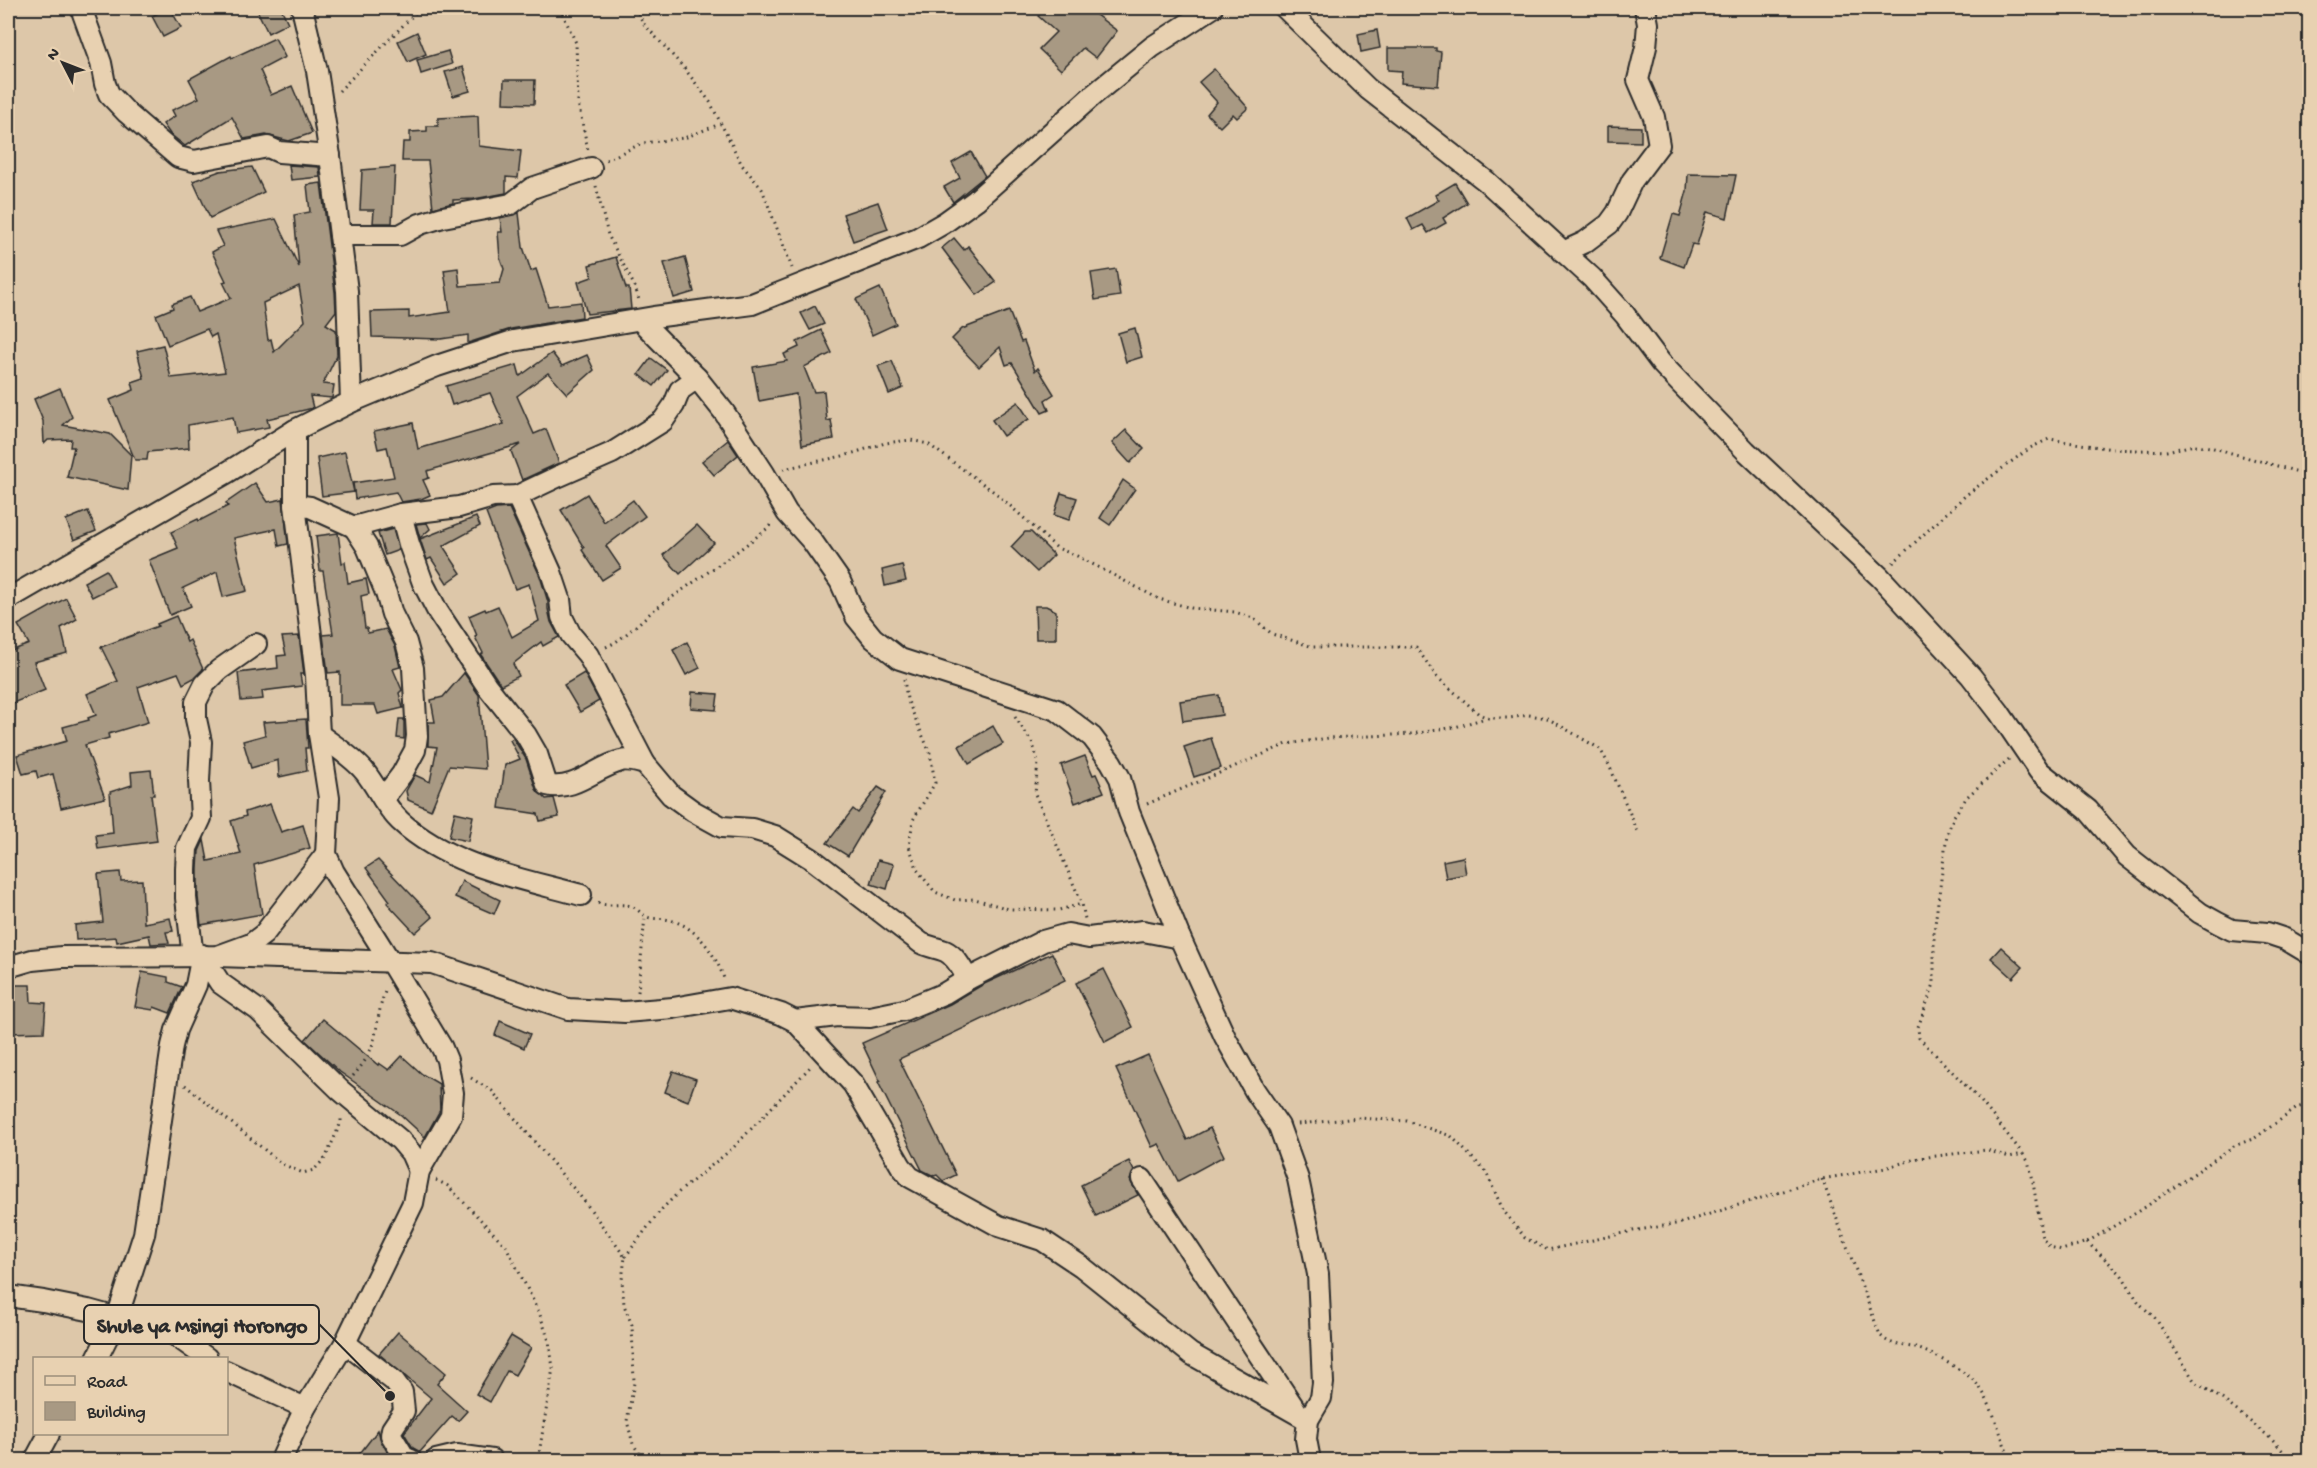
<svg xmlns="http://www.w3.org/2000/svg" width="2317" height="1468" viewBox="0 0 2317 1468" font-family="'Gochi Hand',sans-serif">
  <rect width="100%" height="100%" fill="#ddc7a9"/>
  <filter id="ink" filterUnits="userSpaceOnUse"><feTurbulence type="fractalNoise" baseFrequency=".0167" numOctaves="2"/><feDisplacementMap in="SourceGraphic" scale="12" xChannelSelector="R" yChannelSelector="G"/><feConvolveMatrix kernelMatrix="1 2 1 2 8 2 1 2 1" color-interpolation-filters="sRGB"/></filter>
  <g filter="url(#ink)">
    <!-- building -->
    <g fill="#a89983" stroke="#2b2b2b" stroke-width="1.5" fill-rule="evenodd">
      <polygon points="168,8 170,8 181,28 163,37 152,16"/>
      <polygon points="256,8 281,8 288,23 268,33"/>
      <polygon points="1046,8 1087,8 1117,31 1096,58 1083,48 1061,70 1039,49 1056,32 1038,16"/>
      <polygon points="1377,30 1380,48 1361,52 1358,34"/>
      <polygon points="417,32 426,54 408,62 398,41"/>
      <polygon points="275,38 285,57 260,70 271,95 292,86 312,133 289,141 266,135 244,139 232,117 185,146 170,134 163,124 175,116 172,110 199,98 189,79 231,56 232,58"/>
      <polygon points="1388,48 1436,48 1436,51 1441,52 1438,86 1401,83 1402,71 1388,70"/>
      <polygon points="448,51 452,64 421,74 417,60"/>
      <polygon points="463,67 470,91 453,96 445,72"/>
      <polygon points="1214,69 1248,108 1237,118 1233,114 1220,127 1207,114 1217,102 1199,82"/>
      <polygon points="504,80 535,80 534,104 503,103"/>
      <polygon points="478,116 479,146 521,151 518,178 506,177 506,193 474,199 453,200 453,203 433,208 428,161 402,161 403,142 410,142 410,132 427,131 427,126 438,126 438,118"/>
      <polygon points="1608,126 1641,127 1641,142 1608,141"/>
      <polygon points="971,152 985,176 953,202 944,187 960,178 952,163"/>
      <polygon points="289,165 319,167 320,177 291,180"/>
      <polygon points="252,167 264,192 210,218 193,181 220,171"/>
      <polygon points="395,167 392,223 373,223 374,210 360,210 362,170"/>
      <polygon points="1688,174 1736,175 1727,218 1707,212 1697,245 1692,244 1684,267 1660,258 1673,214 1680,216 1687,191"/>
      <path d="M 321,183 L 335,292 L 336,311 L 326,324 L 336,330 L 337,355 L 323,384 L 334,385 L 332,398 L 310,396 L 313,408 L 267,419 L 269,427 L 236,433 L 233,417 L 188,425 L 189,448 L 148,452 L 147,460 L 135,460 L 110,400 L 134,390 L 132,382 L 144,378 L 137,351 L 163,345 L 171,378 L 225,372 L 216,334 L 211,337 L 207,329 L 168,345 L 156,315 L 173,308 L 172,304 L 190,297 L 197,312 L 231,298 L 223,282 L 226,281 L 212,252 L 223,246 L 216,231 L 276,219 L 299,267 L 294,215 L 310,212 L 307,185 ZM 299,286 L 305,321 L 274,352 L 271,339 L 268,340 L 263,303 Z"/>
      <polygon points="1455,183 1467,203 1443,218 1446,223 1428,233 1423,225 1413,230 1407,218 1439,200 1435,195"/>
      <polygon points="878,202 888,229 853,241 843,214"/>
      <polygon points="519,213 523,247 531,271 536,269 548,306 581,302 582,317 511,329 468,343 468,335 441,339 372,337 371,312 409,311 409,318 450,312 444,270 458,268 460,286 500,283 504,269 500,258 498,232 502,232 500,218"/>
      <polygon points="954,238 964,250 968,246 996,282 977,295 942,248"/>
      <polygon points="616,257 626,288 629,288 631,309 587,314 578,282 592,277 589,265"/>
      <polygon points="685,257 694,292 674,298 664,263"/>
      <polygon points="1116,269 1120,296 1095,300 1091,273"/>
      <polygon points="880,288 896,324 872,335 856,299"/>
      <polygon points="815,306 824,324 810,330 801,313"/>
      <polygon points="1009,311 1021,342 1024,341 1035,371 1038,368 1054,394 1045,400 1049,410 1042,413 1012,363 1006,365 1000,347 979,367 952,339 962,329"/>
      <polygon points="1135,328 1142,357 1126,362 1118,333"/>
      <polygon points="821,330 832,353 804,367 814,392 824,391 827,421 831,420 834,439 802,445 796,394 759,401 753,367 787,361 784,354 799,347 797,342"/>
      <polygon points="552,353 562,366 587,355 594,370 567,394 548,373 517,396 534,434 546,429 559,463 522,480 511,451 521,444 427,471 429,478 423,480 430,495 421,499 401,502 396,492 355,499 353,483 394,477 387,447 378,449 374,431 413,423 418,449 504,424 490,393 452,405 446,386 517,365 520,376"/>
      <polygon points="651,358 667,370 654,386 639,374"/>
      <polygon points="892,361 903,388 889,394 878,366"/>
      <polygon points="60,388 72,417 63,425 110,434 131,455 128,490 67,477 74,447 70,447 71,439 48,440 44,444 43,421 34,399"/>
      <polygon points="1018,402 1029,419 1003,436 992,420"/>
      <polygon points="1126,430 1144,449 1130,463 1112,443"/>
      <polygon points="728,440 738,455 714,475 702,461"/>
      <polygon points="345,452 354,492 322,496 317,458"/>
      <polygon points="1123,480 1135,489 1110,525 1100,518"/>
      <polygon points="255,483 268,502 283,499 288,544 279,546 276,529 234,538 247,591 223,597 217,572 183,588 191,606 170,615 149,560 178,548 171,532 198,519 199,521 228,506 226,503"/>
      <polygon points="1061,493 1077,498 1069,520 1054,515"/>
      <polygon points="587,494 604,522 633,500 645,516 606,546 621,568 602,580 582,550 584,548 561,510"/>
      <polygon points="509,508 540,576 548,602 548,609 551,622 559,637 543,646 541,642 513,664 519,676 501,685 481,655 483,653 475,637 477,636 469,616 485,609 486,611 498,606 512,637 539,621 529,584 515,589 486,513 496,509"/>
      <polygon points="88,511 96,531 74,540 66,520"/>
      <polygon points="476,517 480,526 443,546 461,573 447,583 431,558 427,560 420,539"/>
      <polygon points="427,523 430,529 420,538 416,524"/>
      <polygon points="697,525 714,543 680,574 663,555"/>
      <polygon points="393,529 399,550 385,555 378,533"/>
      <polygon points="1025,532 1031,532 1054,555 1037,572 1011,547"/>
      <polygon points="338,533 342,563 345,562 348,583 366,579 369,594 361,596 365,628 367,628 368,633 386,629 395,646 400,667 393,669 402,690 399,693 403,708 378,714 375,705 340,705 340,672 328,673 323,635 333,634 323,571 320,571 316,536"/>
      <polygon points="902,565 906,581 885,586 882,570"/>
      <polygon points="106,570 114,586 92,597 84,582"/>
      <polygon points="66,598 77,619 61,628 67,653 34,662 45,690 8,705 8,652 29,644 18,625"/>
      <polygon points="1035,606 1046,606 1056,611 1056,639 1036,639"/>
      <polygon points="176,616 187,642 190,640 203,669 194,678 183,684 178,673 138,687 148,722 108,734 109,738 85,745 105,798 61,808 53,774 38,778 36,771 23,774 17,755 67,741 63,727 89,720 88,718 96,715 87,694 118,681 101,647 158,626 157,624"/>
      <polygon points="299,636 304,674 300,674 302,686 262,691 263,699 241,701 238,673 278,668 277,656 286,655 282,637"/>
      <polygon points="687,642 700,668 686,675 673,650"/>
      <polygon points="464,673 479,695 485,769 449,766 431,810 408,800 406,791 415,775 430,782 437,747 428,746 428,722 435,722 431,700 443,697"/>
      <polygon points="584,673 599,701 580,712 564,685"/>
      <polygon points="692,692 718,694 716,710 691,708"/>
      <polygon points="1219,695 1222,715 1183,721 1180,701"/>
      <polygon points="306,719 308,748 305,748 307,771 279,777 278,760 251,768 243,741 265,735 263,722"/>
      <polygon points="399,719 404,719 404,739 397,738"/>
      <polygon points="993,726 1003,744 969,764 959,746"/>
      <polygon points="513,738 526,759 536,789 546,799 554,798 559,817 540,821 538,814 499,808 505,765 520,759 510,740"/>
      <polygon points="1211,738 1221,768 1194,777 1184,747"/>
      <polygon points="1085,756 1093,775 1096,774 1104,792 1075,803 1061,765"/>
      <polygon points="151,770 154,795 151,795 157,841 98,849 96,835 113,833 110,792 132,785 131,772"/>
      <polygon points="878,787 886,792 848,856 827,843 853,809 858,813"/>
      <polygon points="270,804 281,832 303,825 310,848 254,865 262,914 201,925 198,897 198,869 199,851 204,840 208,861 241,854 231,821 246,816 245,812"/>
      <polygon points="455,812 473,816 468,841 449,837"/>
      <polygon points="1463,857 1466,874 1446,878 1443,861"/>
      <polygon points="378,860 433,917 415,933 387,903 390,901 366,868"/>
      <polygon points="878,860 894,864 887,889 871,884"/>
      <polygon points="120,872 121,881 142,880 144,923 170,918 173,931 166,932 169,943 151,944 149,935 117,942 116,937 76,940 75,925 103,922 98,874"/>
      <polygon points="462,881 500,900 494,914 455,897"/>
      <polygon points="2001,947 2023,967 2013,978 1991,958"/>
      <polygon points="1052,953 1065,980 899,1059 956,1175 943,1181 937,1175 934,1176 922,1170 878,1082 880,1081 862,1043 950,1004 982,985"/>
      <polygon points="1104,969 1133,1027 1105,1042 1076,983"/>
      <polygon points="142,972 168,977 168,982 182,987 170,1013 154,1007 153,1010 135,1007"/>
      <polygon points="8,985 30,985 31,1002 46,1003 44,1032 8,1033"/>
      <polygon points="323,1019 378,1065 379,1063 389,1070 402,1056 422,1074 439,1084 440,1110 425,1137 401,1115 340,1072 305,1040"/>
      <polygon points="500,1021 530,1034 524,1048 495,1035"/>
      <polygon points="1148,1055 1187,1140 1210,1128 1224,1156 1178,1181 1159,1144 1152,1147 1116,1069"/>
      <polygon points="673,1071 696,1079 688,1101 665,1092"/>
      <polygon points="1129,1161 1134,1171 1130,1180 1138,1195 1096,1216 1081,1185"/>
      <polygon points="398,1332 446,1373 437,1384 467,1411 458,1421 452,1416 420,1452 413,1448 404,1433 431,1398 379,1354"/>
      <polygon points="511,1336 531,1348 515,1375 507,1371 490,1402 476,1394"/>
      <polygon points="378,1430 381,1441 388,1453 382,1461 354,1461"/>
    </g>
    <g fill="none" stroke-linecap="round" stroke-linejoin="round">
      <defs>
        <g id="minor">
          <polyline points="81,8 101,63 105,84 109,94 127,113 178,157 194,161 268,147 279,152 330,156"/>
          <polyline points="302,8 317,71 330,156 347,291 351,402"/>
          <polyline points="1285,8 1368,89 1486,181 1592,278 1625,315 1661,363 1680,383 1746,451 1880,577 1971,676 1999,712 2039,771 2088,810 2127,856 2200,913 2218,923 2232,930 2267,933 2285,939 2310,954"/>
          <polyline points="340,235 400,235 420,224 443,217 511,204 532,188 591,168"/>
          <polyline points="1563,252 1585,242 1609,224 1617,213 1632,181 1659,145 1654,117 1638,80 1646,47 1648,24 1645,8"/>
          <polyline points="640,320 697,378 724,412 764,473 787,513 812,541 840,581 856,617 873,638 900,659 1057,710 1092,737 1111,762 1120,778 1129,812 1180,938 1225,1037 1255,1091 1279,1126 1298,1179 1318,1274 1323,1383 1321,1398 1308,1420 1306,1439 1310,1460"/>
          <polyline points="517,496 551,572 560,599 562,617 571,635 588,655 645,764"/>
          <polyline points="295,505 310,507 354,527 401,514 459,507 493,497 517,496 557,477 612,453 663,421 674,405 680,390 697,378"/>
          <path d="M 401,514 L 409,544 L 423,583 L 438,612 L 487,686 L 526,735 L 537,754 L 547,785 C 574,792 596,767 621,761 C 628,759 637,762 645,764 L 671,795 L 693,811 L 722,827 L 752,829 L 775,836 L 812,859 L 921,943 C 929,947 938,948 945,951 C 956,956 962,969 968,979"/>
          <polyline points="354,527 367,547 386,593 392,614 406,642 413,668 417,736 415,750 402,774 383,799"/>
          <polyline points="8,599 228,472 295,430 351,402 437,366 513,341 654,317 752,304 918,238 944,223 976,200 1092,96 1152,47 1212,8"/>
          <path d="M 319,734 C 334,746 353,757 365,772 C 377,787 385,807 400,821 C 449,866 518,878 581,895"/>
          <polyline points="202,955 220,983 258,1010 340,1090 400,1140 411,1153 419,1171"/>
          <polyline points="218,956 432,963 568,1009 625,1012 673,1008 730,998 781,1014 795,1021 853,1084 901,1166 910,1177 999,1226 1042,1240 1081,1266 1191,1354 1308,1420"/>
          <polyline points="193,957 186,898 186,869 187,848 201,818 199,781 201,742 196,719 196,702 205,684 219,670 256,644"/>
          <polyline points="8,967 32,960 62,957 218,956 251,944 264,934 326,854"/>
          <polyline points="795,1021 837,1016 870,1017 904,1010 945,993 968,979 1043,941 1068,934 1089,938 1143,931 1180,938"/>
          <polyline points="1142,1179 1297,1412"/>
          <polyline points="8,1296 43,1301 88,1310 117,1318 162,1326 207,1358"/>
          <polyline points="345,1343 394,1381 402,1392 404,1411 392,1429 391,1435 405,1458 411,1460"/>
          <polyline points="97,1358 117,1318 144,1234 172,1046 176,1030 196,985 202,955"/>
          <polyline points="226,1371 305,1408"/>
          <polyline points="35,1460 49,1434"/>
          <polyline points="281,1460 305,1408 345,1343 413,1203 419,1171 451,1116 453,1093 447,1060 442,1048 390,961 334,872 326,854 329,798 319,734 316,676 295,505 295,430"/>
          <polyline points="436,1460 457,1455 492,1460"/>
        </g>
      </defs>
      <!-- minor casing -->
      <use href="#minor" stroke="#2b2b2b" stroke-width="24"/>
      <!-- path -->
      <g stroke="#2b2b2b" stroke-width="3" stroke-dasharray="1.5 4.5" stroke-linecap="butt">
        <polyline points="560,8 576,43 578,103 588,150"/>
        <polyline points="635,8 644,24 685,69 710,102 742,165 762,189 792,268"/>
        <polyline points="339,91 420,8"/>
        <polyline points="606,160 643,143 684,138 720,124"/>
        <polyline points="596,186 608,235 635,287 639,300"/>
        <polyline points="783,469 847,455 885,443 911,440 928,444 997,494 1057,548 1077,556 1159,599 1191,608 1235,612 1253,618 1272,634 1313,647 1416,647 1437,677 1479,714 1488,718 1509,718 1529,715 1547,718 1600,749 1609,765 1638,832"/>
        <polyline points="1893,563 1966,495 2030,448 2049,439 2112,449 2166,451 2195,445 2210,447 2295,471 2310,471"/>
        <path d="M 606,647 C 625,639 640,620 657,608 C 696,580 736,554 774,523"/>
        <polyline points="904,679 907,699 930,753 935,783 913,820 909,846 918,871 935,892 955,900 975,899 1009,909 1059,910 1082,904"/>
        <polyline points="1015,717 1033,744 1038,763 1035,794 1082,904 1085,919"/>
        <polyline points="2009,759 1967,797 1954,816 1947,834 1934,932 1934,984 1918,1027 1919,1038 1979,1099 2023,1154"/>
        <polyline points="1147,804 1287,744 1329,738 1412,734 1455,727 1486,718"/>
        <path d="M 598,903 C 609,907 620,903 631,906 C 639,909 643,917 651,918 C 656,919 661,918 665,919 C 696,924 715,953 725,981"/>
        <polyline points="638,992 645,916"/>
        <path d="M 353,1076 C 383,1043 372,1025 386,989"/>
        <polyline points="471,1078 492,1091 585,1202 625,1257 622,1280 624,1305 632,1325 634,1383 627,1421 633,1444 644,1460"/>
        <polyline points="185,1085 282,1164 303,1173 314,1170 326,1157 341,1122 341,1116"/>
        <polyline points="1298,1124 1359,1118 1407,1121 1451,1136 1486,1172 1503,1210 1525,1238 1548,1250 1633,1231 1681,1223 1822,1179 1885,1168 1919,1158 1987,1150 2009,1157 2023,1154 2028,1161 2032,1176 2042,1238 2050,1247 2062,1250 2087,1242 2141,1210 2234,1146 2255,1138 2297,1108 2310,1103"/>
        <path d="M 1822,1179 L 1880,1335 C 1892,1348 1907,1344 1922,1350 C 1937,1356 1967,1372 1977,1384 C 1991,1400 2002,1440 2010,1460"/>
        <polyline points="436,1180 448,1186 506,1246 539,1312 549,1341 553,1368 538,1460"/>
        <polyline points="2087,1242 2121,1274 2139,1303 2156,1319 2195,1382 2222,1399 2267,1435 2292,1460"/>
        <polyline points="625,1257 660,1211 679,1192 733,1148 812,1065"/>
      </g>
      <!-- minor -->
      <use href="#minor" stroke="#e8d1b1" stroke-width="20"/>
    </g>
  </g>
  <!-- callouts -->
  <path fill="none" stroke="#2b2b2b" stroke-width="2" d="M390 1396L319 1324"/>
  <circle fill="#2b2b2b" stroke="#e8d1b1" stroke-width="2" cx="390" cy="1396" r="6"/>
  <rect fill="#e8d1b1" stroke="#2b2b2b" stroke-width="2" x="84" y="1305" width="235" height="39" rx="6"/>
  <g font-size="21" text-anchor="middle" font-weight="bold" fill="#2b2b2b">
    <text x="202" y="1332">Shule ya Msingi Horongo</text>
  </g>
  <!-- margin -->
  <rect width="2317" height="1468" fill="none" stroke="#e8d1b1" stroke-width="30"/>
  <rect x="15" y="15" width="2287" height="1438" fill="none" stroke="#2b2b2b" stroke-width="2" filter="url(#ink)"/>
  <!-- legend -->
  <rect x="33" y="1357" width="195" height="78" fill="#e8d1b1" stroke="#9c8f7b" stroke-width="1.5"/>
  <rect x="45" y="1376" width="30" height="9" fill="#e8d1b1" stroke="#9c8f7b" stroke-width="1.5"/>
  <text x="87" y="1387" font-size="18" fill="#2b2b2b">Road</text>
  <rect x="45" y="1402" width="30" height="18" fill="#a89983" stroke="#9c8f7b" stroke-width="1.5"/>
  <text x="87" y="1417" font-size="18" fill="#2b2b2b">Building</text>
  <!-- north arrow -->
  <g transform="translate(63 63) rotate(312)" stroke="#e8d1b1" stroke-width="4.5" paint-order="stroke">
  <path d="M0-4.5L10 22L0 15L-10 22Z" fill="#2b2b2b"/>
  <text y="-9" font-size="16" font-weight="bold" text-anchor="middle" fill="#2b2b2b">N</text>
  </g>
</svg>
